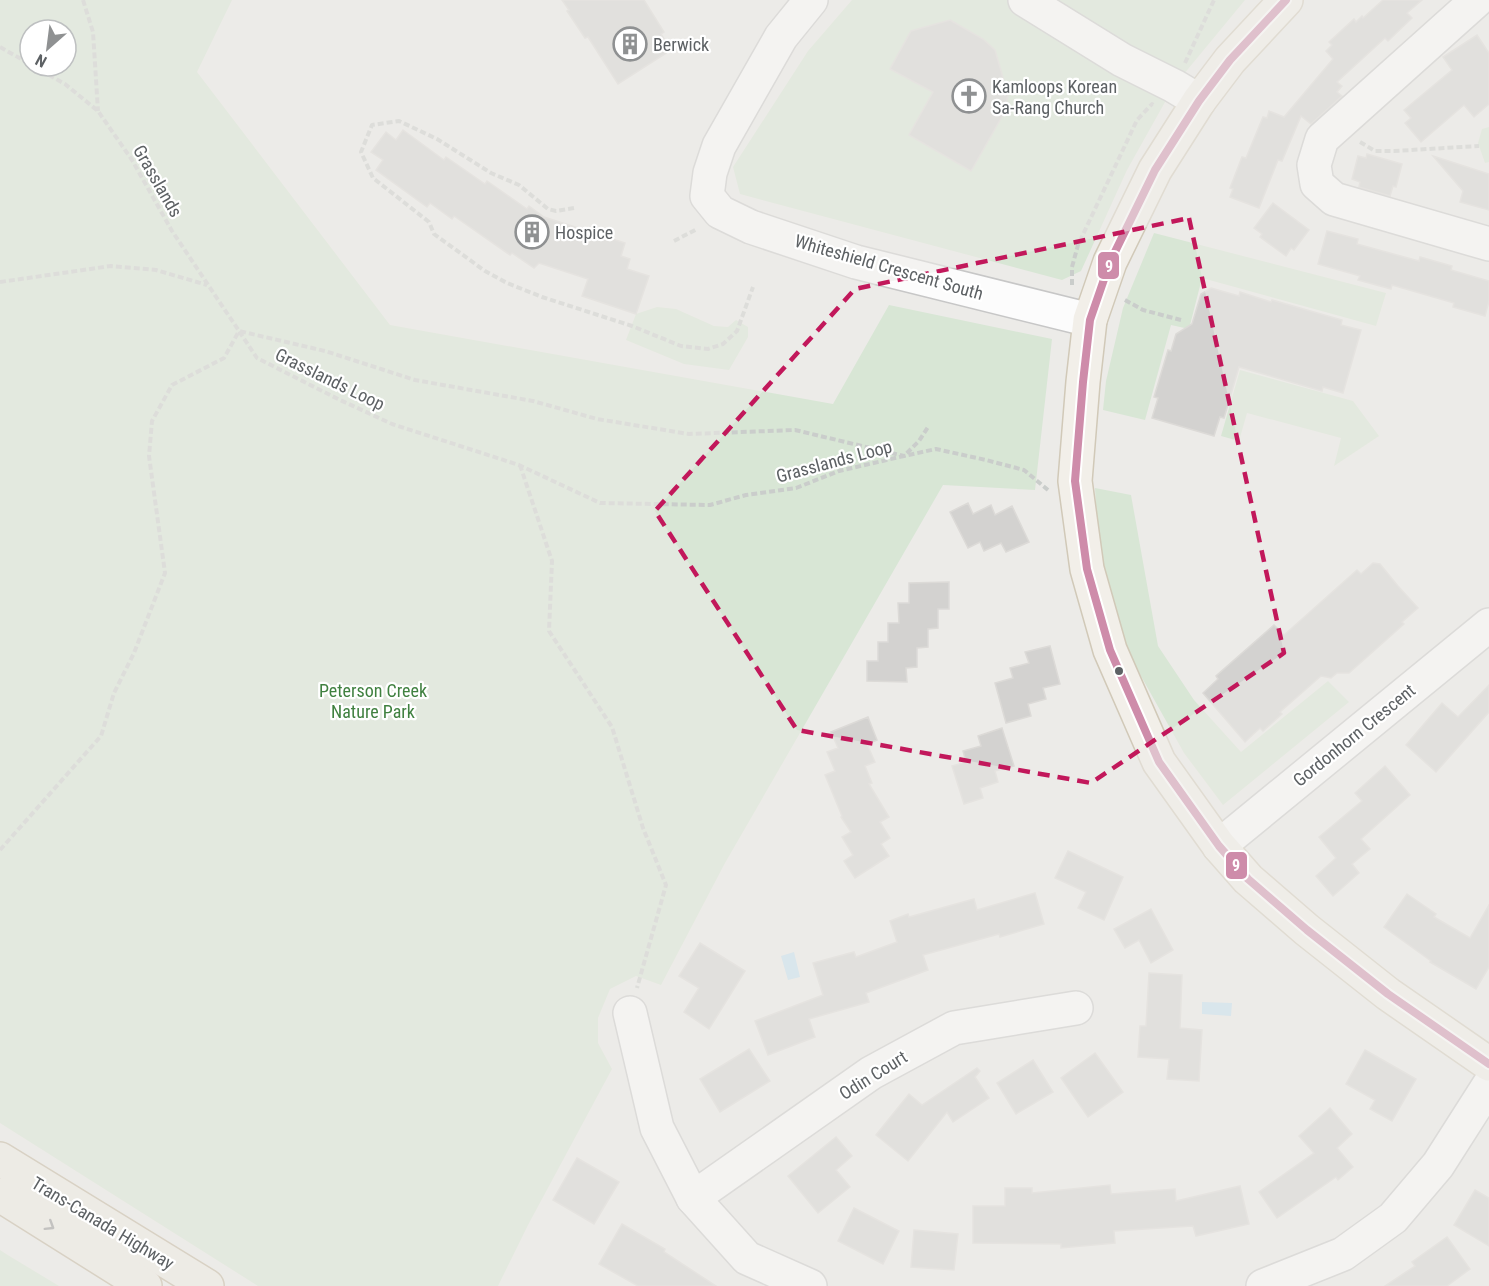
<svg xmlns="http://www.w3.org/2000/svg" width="1489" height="1286" viewBox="0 0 1489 1286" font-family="'Roboto Condensed',sans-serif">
  <rect width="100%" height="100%" fill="#ecebe8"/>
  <!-- green -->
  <g fill="#d8e6d5" fill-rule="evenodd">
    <path d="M 0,0 L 232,0 L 197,72 L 390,325 L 833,404 L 889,305 L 1052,339 L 1035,490 L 943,485 L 725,863 L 661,985 L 636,976 L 610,989 L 598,1018 L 598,1043 L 612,1069 L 528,1225 L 498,1286 L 258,1286 L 0,1123 ZM 30,30 L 66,30 L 66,66 L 30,66 Z"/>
    <polygon points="852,0 1245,0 1174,86 1127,170 1081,271 1062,280 740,194 733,167 808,51"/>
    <polygon points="1489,127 1489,162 1485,163 1478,143 1482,129"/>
    <polygon points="1154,233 1386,293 1376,326 1202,278 1189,329 1171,325 1145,420 1103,410 1106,381 1123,308"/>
    <polygon points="657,307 676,309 714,326 728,327 736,320 748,327 748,337 729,370 684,364 626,340 636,314"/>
    <polygon points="1240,370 1353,401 1379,436 1334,466 1341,438 1247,413 1239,441 1221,436"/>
    <polygon points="1095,488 1131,495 1158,646 1194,700 1241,752 1328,681 1349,702 1223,805 1184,753 1122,642 1100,567"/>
    <polygon points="0,1250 6,1254 59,1286 0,1286"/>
  </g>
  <!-- water -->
  <g fill="#c1dff1">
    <polygon points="794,952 800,977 788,980 781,956"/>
    <polygon points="1202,1002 1232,1003 1231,1016 1202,1014"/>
  </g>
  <!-- building -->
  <g fill="#d3d2d0" stroke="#dcdad7" stroke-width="1.5">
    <polygon points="562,0 644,0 664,32 661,34 671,50 618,84 588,37 585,38 567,11 569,10"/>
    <polygon points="1383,0 1422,0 1407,13 1412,18 1388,41 1385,38 1337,82 1342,86 1337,92 1342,96 1311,124 1301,116 1282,161 1278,160 1259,208 1230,197 1233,189 1230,188 1242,157 1246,158 1263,117 1267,118 1269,111 1284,117 1333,59 1326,51 1332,45 1329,42 1354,19 1356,22 1362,16 1363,18"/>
    <polygon points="950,20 983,39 995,50 1008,95 1004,113 971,171 909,135 933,92 890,69 911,31"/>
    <polygon points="1477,35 1489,53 1489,104 1474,117 1464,105 1421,142 1405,123 1411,118 1404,110 1452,70 1443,57"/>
    <polygon points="403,130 444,160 446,157 485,184 487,181 527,209 529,206 544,217 625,243 621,256 630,259 627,269 649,276 636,314 582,296 588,279 539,263 534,268 512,253 510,255 454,216 452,219 430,203 427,207 376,170 383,160 371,152 386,132 396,140"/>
    <polygon points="1367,154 1402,164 1396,187 1393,186 1390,196 1359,187 1360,182 1352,179 1358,156 1366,158"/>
    <polygon points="1433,156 1489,174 1489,210 1460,202 1463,191"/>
    <polygon points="1273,203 1309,230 1294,250 1291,248 1286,256 1260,237 1262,234 1254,228"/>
    <polygon points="1327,231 1358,239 1357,244 1419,261 1420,257 1452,266 1451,270 1489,281 1489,301 1485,316 1453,307 1454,303 1392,285 1391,289 1358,280 1360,276 1318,264"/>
    <polygon points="1211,288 1239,296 1240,292 1271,302 1272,300 1342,320 1341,325 1361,330 1343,393 1323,387 1322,391 1239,367 1224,418 1220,417 1214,436 1152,418 1158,398 1154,397 1168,350 1171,351 1176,334 1192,324 1201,294"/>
    <polygon points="968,503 973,514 991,505 995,515 1012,506 1029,542 1006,552 1001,543 984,551 980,542 968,548 950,512"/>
    <polygon points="1373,563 1380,564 1398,586 1418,608 1402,622 1404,624 1349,673 1337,673 1331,678 1321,676 1280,712 1282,714 1263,731 1260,728 1245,742 1203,693 1218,679 1216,676 1274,625 1284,635 1357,570 1361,574"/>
    <polygon points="949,582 949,609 938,609 938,628 928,629 928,647 917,648 917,667 906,668 907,682 867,681 867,661 878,661 878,642 888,642 888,623 899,623 898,603 909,603 909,583"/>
    <polygon points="1050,646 1060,684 1043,688 1046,699 1028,704 1031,716 1006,723 995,683 1013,678 1010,668 1029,663 1025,652"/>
    <polygon points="1489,685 1489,712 1436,772 1406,745 1442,703 1458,717"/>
    <polygon points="868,717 877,740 867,744 875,762 865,766 872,783 869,784 889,817 880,822 890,838 881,844 889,856 855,878 844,861 853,855 842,837 851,832 841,817 842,816 825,775 835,771 827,752 838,748 831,732"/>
    <polygon points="1002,728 1014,766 995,771 998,782 980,788 983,798 964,804 952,766 966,762 963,751 981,746 978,736"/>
    <polygon points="1385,766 1410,795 1361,839 1370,849 1352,864 1359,873 1333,896 1316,876 1336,858 1319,837 1362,801 1355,793"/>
    <polygon points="1068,851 1123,877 1104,920 1078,908 1086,892 1055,878"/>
    <polygon points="1035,893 1044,924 1000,937 999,934 923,955 928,970 866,993 869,1002 809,1019 815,1037 768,1055 755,1021 823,995 813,963 854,952 856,957 897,942 890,921 908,914 909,917 974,899 977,910"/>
    <polygon points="1407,894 1436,914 1434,917 1470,938 1489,905 1489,967 1476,989 1430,962 1431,961 1384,927"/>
    <polygon points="1151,909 1173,950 1151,963 1139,940 1125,948 1114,929"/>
    <polygon points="700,943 745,971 709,1029 684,1012 699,988 679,976"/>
    <polygon points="1149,973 1182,975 1180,1028 1202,1030 1199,1081 1167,1079 1169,1059 1138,1057 1140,1026 1146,1026"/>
    <polygon points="749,1049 770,1081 720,1112 700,1079"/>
    <polygon points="1365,1050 1416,1079 1392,1121 1370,1109 1375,1100 1346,1084"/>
    <polygon points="1095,1053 1123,1092 1088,1117 1061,1078"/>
    <polygon points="1033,1060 1053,1092 1016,1114 997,1083"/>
    <polygon points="977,1068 980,1071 975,1077 989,1098 953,1122 947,1112 908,1161 876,1135 909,1094 922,1105"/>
    <polygon points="1330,1108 1352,1134 1337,1148 1353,1167 1338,1180 1336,1177 1277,1218 1259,1192 1314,1153 1299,1136"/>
    <polygon points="836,1137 852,1156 836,1170 850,1187 818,1213 788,1176"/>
    <polygon points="577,1158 619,1182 594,1224 553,1200"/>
    <polygon points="1110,1185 1111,1194 1175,1189 1176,1201 1240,1186 1249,1224 1196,1236 1193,1226 1114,1231 1115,1243 1061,1248 1061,1244 973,1243 973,1206 1005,1206 1005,1188 1032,1188 1032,1193"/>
    <polygon points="1475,1190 1489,1198 1489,1246 1454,1225"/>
    <polygon points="854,1208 899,1231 883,1264 838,1241"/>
    <polygon points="622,1224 665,1249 664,1252 716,1286 638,1286 599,1264"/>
    <polygon points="914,1230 958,1234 954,1270 911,1267"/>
    <polygon points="1447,1237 1470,1269 1447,1286 1385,1286 1415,1266 1412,1262"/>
  </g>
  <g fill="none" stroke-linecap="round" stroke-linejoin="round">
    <defs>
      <g id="minor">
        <polyline points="811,0 781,37 719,146 710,173 707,196 720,212 751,227 856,262 1090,320"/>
        <polyline points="1025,0 1122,60 1174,86 1199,101"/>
        <polyline points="1476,1 1322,139 1314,165 1317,184 1334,199 1489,244"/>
        <polyline points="1219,846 1489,625"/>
        <polyline points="630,1013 657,1128 693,1198 747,1258 810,1286"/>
        <polyline points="693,1198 871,1073 954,1028 1076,1008"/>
        <polyline points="1263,1286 1343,1254 1393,1218 1438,1165 1489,1085"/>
      </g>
      <polyline id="major" points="1286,0 1230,60 1199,101 1155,170 1110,262 1090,320 1083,382 1075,481 1087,569 1110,650 1159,762 1219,846 1248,879 1307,930 1388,994 1489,1064"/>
      <g id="highway">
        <polyline points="0,1159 207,1286"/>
        <polyline points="0,1195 145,1286"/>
      </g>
    </defs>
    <!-- minor casing -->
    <use href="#minor" stroke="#c7c7c7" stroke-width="36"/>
    <!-- major casing -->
    <use href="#major" stroke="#d1c9b8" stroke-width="36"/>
    <!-- highway casing -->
    <use href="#highway" stroke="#bfb299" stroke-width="36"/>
    <!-- path -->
    <g stroke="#cacdcb" stroke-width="4" stroke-dasharray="6 3" stroke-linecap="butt">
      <polyline points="83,0 93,32 98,111"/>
      <polyline points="0,47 30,64"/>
      <polyline points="1185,63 1214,0"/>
      <polyline points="33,66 65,84 98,111 132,160 172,231 239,331 325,351 415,380 533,401 597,419 689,434 795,430 904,456 936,449 986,460 1024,470 1048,490"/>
      <polyline points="1360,142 1375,151 1394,151 1479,146"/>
      <polyline points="574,208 556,211 548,209 519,185 491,173 437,139 399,121 372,125 361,152 373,178 429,222 434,234 485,271 507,283 542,297 632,326 681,346 708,349 723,344 737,331 753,287"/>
      <polyline points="674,241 697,229"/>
      <polyline points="0,282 111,266 156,270 207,285"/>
      <polyline points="1072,285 1072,267 1078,245 1137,120 1152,104 1153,105"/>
      <polyline points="1125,300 1143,310 1181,320"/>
      <polyline points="520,465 552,561 549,631 612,727 643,828 666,885 637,988"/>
      <polyline points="0,850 101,736 114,693 134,653 165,573 149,456 152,421 172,385 224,358 239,331 257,358 338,399 392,424 519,465 600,503 710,505 746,495 796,488 839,471 904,456 919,441 928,427"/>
    </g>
    <!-- minor -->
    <use href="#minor" stroke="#fcfcfc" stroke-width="33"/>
    <!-- major -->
    <use href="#major" stroke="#f2efe9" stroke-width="33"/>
    <!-- highway -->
    <use href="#highway" stroke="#eeeae3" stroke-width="33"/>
    <defs>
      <polyline id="bus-1" points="1286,0 1230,60 1199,101 1155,170 1110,262 1090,320 1083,382 1075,481 1087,569 1110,650 1159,762 1219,846 1248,879 1307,930 1388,994 1489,1064"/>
    </defs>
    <!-- bus-1 casing -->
    <use href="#bus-1" stroke="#fff" stroke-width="12"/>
    <!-- bus-1 -->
    <use href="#bus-1" stroke="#ce8caa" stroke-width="8"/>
  </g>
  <!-- one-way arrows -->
  <defs><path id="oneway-chevron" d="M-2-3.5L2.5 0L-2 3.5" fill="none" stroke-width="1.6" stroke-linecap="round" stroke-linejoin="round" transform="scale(1.5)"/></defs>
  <use stroke="#909190" href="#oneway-chevron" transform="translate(50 1226) rotate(32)"/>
  <!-- marked area -->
  <path d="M0 0H1489V1286H0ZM 1189,218 L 1284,653 L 1091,783 L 797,730 L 655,511 L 855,289 Z" fill="#ecebe8" fill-opacity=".55" fill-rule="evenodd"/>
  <path fill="none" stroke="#c2185b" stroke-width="4.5" stroke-dasharray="12 8" stroke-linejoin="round" d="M 1189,218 L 1284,653 L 1091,783 L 797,730 L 655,511 L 855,289 Z"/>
  <!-- icons -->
  <defs>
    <symbol id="building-ring" viewBox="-11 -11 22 22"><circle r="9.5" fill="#fff" stroke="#8f9192" stroke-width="1.5"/><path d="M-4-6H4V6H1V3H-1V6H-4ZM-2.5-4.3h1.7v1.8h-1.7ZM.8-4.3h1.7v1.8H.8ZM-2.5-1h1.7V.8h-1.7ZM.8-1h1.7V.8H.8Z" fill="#8f9192"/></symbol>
    <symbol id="church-ring" viewBox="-11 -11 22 22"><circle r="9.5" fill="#fff" stroke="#8f9192" stroke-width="1.5"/><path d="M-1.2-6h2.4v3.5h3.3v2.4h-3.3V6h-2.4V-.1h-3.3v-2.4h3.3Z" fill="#8f9192"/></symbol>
  </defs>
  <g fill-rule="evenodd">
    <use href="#building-ring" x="611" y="25" width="38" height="38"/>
    <use href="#church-ring" x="950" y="77" width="38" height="38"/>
    <use href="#building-ring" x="513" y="213" width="38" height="38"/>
  </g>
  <!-- markers -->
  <circle fill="#5d6164" stroke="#fff" stroke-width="2" cx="1119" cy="671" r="5"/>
  <g text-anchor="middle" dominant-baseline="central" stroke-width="4.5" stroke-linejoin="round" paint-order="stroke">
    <!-- poi labels -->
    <g font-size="18" fill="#5d6164" stroke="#fff" text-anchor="start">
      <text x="653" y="44">Berwick</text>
      <text x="992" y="86">Kamloops Korean<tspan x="992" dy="21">Sa-Rang Church</tspan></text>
      <text x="555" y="232">Hospice</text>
    </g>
    <!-- street labels -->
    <g font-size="18" fill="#5d6164" stroke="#fff">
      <text transform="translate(158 181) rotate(60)">Grasslands</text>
      <text transform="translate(889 267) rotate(16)">Whiteshield Crescent South</text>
      <text transform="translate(330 379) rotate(26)">Grasslands Loop</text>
      <text transform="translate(834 461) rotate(-15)">Grasslands Loop</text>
      <text transform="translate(1354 735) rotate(-39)">Gordonhorn Crescent</text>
      <text transform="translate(873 1075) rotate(-32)">Odin Court</text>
      <text transform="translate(103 1223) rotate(31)">Trans-Canada Highway</text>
    </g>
    <!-- park labels -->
    <g font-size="18" fill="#408140" stroke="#fff">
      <text x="373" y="690">Peterson Creek<tspan x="373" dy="21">Nature Park</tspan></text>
    </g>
  </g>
  <g stroke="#fff" stroke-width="2">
    <rect x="1097" y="251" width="23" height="29" rx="6" fill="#ce8caa"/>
    <rect x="1225" y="851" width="23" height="29" rx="6" fill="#ce8caa"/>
  </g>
  <g font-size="16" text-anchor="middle" font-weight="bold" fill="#fff">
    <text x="1109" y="272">9</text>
    <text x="1236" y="871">9</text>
  </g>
  <!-- north arrow -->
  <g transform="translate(48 48) rotate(208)"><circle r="28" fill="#ffffff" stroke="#bec0c1" stroke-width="1.5"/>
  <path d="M0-4.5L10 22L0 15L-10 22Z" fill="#8f9192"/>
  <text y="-9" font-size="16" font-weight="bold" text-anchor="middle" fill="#5d6164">N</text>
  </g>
</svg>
